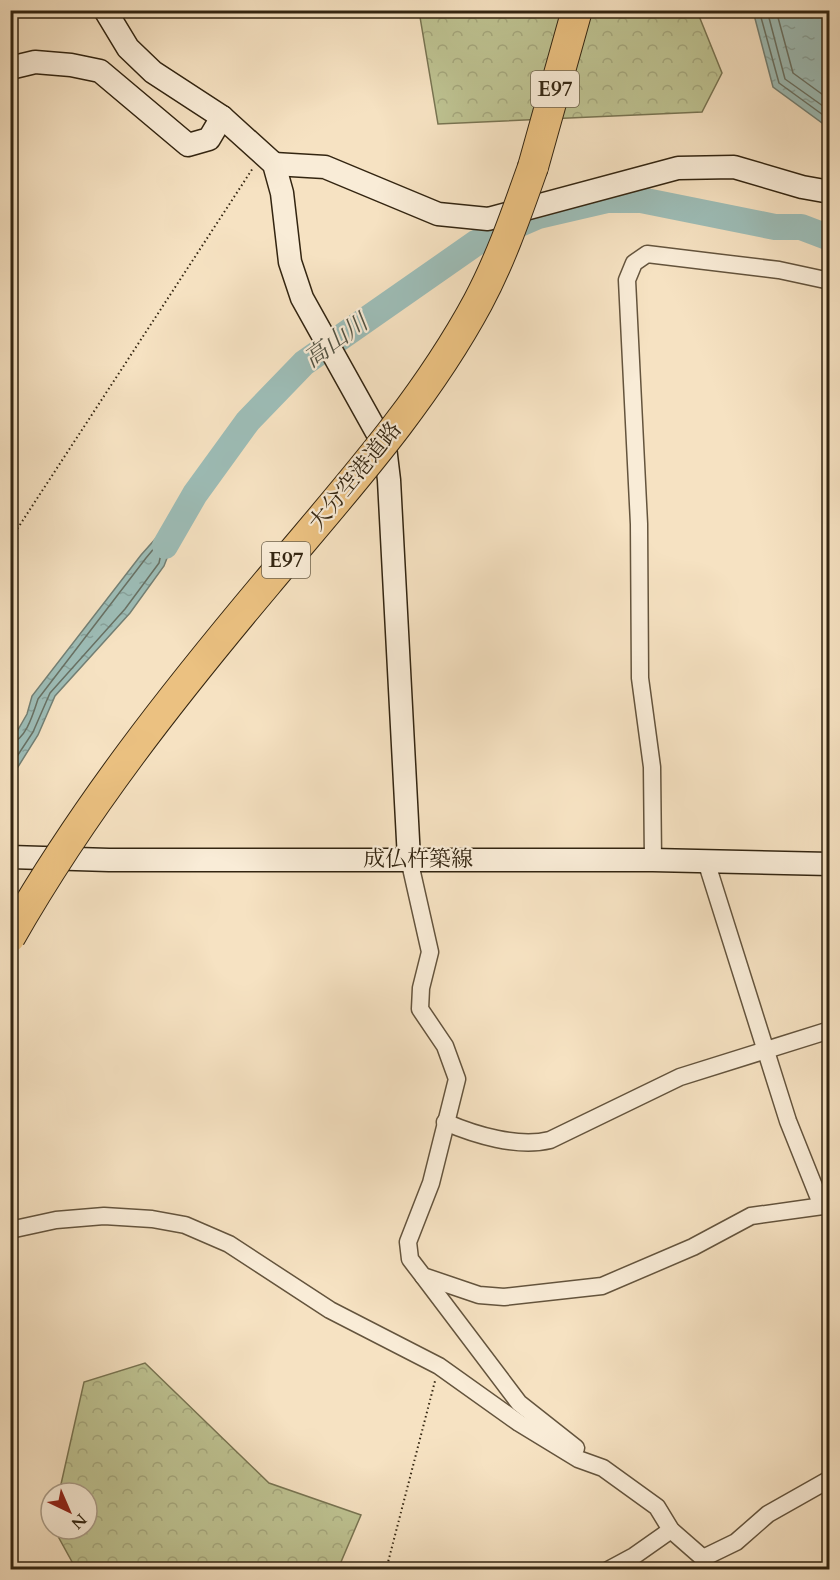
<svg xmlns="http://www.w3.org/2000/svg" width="840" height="1580" viewBox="0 0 840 1580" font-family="Cardo,'Noto Serif JP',serif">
  <defs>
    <pattern id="forest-crowns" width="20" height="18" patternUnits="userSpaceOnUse" patternTransform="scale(1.5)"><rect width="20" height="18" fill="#bec392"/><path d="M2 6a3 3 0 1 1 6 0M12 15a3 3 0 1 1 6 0" fill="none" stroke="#a4a77d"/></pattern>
    <pattern id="water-ripples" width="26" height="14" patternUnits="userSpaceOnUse" patternTransform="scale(1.5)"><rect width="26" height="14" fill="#9dbdb7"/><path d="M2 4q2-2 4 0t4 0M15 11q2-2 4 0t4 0" fill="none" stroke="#88a29c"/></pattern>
  </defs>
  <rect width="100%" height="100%" fill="#f6e2c2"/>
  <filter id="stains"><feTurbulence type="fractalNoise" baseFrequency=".00333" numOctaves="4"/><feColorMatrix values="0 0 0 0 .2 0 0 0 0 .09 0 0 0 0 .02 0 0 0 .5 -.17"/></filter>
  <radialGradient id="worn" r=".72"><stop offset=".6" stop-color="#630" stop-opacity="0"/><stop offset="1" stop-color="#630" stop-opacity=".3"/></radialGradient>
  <!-- forest -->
  <g fill="url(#forest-crowns)" stroke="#787452" stroke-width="1.5">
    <polygon points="419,11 697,11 722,73 702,112 438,124"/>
    <polygon points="145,1363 269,1483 361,1515 338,1569 76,1569 54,1529 87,1529 87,1493 59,1493 84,1382"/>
  </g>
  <!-- water -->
  <g fill="url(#water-ripples)" stroke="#738075" stroke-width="1.5">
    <polygon points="753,11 829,11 829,128 773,87"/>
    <polygon points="189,501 164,566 130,613 55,696 38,735 11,778 11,742 27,714 32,696 141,555"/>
  </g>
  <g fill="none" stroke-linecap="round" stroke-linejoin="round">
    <!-- shore -->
    <g stroke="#687164" stroke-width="1.5">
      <polyline points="759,10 779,83 830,120"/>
      <polyline points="767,10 785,79 830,111"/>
      <polyline points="776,10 793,73 830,100"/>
      <path d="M 10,743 C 26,741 34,711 38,699 L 146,558 L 161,540 L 164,540 L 159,563 L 125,609 L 50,693 L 33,732 L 10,767"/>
    </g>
    <!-- river -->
    <polyline stroke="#9dbdb7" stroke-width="26" points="165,546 195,494 248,421 304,363 476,243 538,216 607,200 641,200 775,227 801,227 830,238"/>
    <defs>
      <g id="street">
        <polyline points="409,859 430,952 421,988 420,1009 445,1046 457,1079 431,1183 408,1242 410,1259 423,1276 479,1295 504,1297 602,1286 693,1247 751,1216 830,1205"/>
        <polyline points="653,860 652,767 640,678 639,524 627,280 634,263 647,254 779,270 830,281"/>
        <polyline points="706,861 788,1121 822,1206"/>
        <path d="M 445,1122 C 475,1135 518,1148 550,1140 L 680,1077 L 830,1030"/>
        <polyline points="10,1230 56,1220 104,1216 152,1219 185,1225 229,1244 330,1310 439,1366 519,1423 578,1459 603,1468 657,1507 671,1530 703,1558 708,1570"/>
        <polyline points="423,1276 519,1403 576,1448"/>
        <polyline points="703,1558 736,1542 768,1514 830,1479"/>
        <polyline points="608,1570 634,1556 671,1530"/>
      </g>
      <g id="secondary">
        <polyline points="105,10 128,48 153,72 222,117 274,164 282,193 290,262 302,298 385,447 389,480 409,859"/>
        <polyline points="10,68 35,62 71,65 100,71 188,145 209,139 222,117"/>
        <polyline points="274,164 325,167 438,214 488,219 678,168 734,167 802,187 830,192"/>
        <polyline points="10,857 109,860 653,860 830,864"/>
      </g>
      <polyline id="highway" points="533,167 577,10"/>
    </defs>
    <!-- street casing -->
    <use href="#street" stroke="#64543d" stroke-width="19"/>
    <!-- secondary casing -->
    <use href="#secondary" stroke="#332511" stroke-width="25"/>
    <!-- highway casing -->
    <use href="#highway" stroke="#332511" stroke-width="32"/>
    <!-- path -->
    <g stroke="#332511" stroke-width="2" stroke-dasharray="1.5 3" stroke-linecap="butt">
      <polyline points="10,540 253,168"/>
      <polyline points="386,1570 435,1381"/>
    </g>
    <!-- street -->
    <use href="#street" stroke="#f9ecd7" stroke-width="16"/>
    <!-- secondary -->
    <use href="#secondary" stroke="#f9ecd7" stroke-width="22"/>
    <!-- highway -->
    <use href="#highway" stroke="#ebc181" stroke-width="30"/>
    <defs>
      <path id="highway-bridge" d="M 10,937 C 83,809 173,695 267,583 C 342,493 422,406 478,302 C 501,259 517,212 533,167"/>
    </defs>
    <!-- highway-bridge casing -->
    <use href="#highway-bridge" stroke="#332511" stroke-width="32" stroke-linecap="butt"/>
    <!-- highway-bridge -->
    <use href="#highway-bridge" stroke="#ebc181" stroke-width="30"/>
  </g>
  <g text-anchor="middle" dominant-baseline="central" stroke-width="4.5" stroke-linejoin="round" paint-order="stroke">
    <!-- shield labels -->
    <g fill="#f9ecd7" stroke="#6e614c" stroke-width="1.5">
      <rect x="531" y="71" width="48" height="36" rx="4.5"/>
      <rect x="262" y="542" width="48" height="36" rx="4.5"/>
    </g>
    <g font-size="21" font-weight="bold" fill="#332511">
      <text x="555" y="89">E97</text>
      <text x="286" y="560">E97</text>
    </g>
    <!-- street labels -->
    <g font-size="22" fill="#332511" stroke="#f9ecd7">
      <text transform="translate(355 476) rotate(-51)">大分空港道路</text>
      <text x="418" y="859">成仏杵築線</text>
    </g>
    <!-- water labels -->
    <g font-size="24" font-style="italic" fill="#535343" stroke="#f9ecd7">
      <text transform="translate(336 341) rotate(-36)">高山川</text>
    </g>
  </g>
  <!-- margin -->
  <rect width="840" height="1580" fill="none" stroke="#f6e2c2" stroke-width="36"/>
  <rect x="12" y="12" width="816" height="1556" fill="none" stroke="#332511" stroke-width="3"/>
  <rect x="18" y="18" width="804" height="1544" fill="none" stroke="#332511" stroke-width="1.5"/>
  <!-- north arrow -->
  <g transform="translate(69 1511) rotate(136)"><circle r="28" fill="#f9ecd7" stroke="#aa9c88" stroke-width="1.5"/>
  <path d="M0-4.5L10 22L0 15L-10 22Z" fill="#8f2418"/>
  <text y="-9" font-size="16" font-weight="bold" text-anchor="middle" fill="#332511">N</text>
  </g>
  <rect width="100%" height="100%" filter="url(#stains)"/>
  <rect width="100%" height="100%" fill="url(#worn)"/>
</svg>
